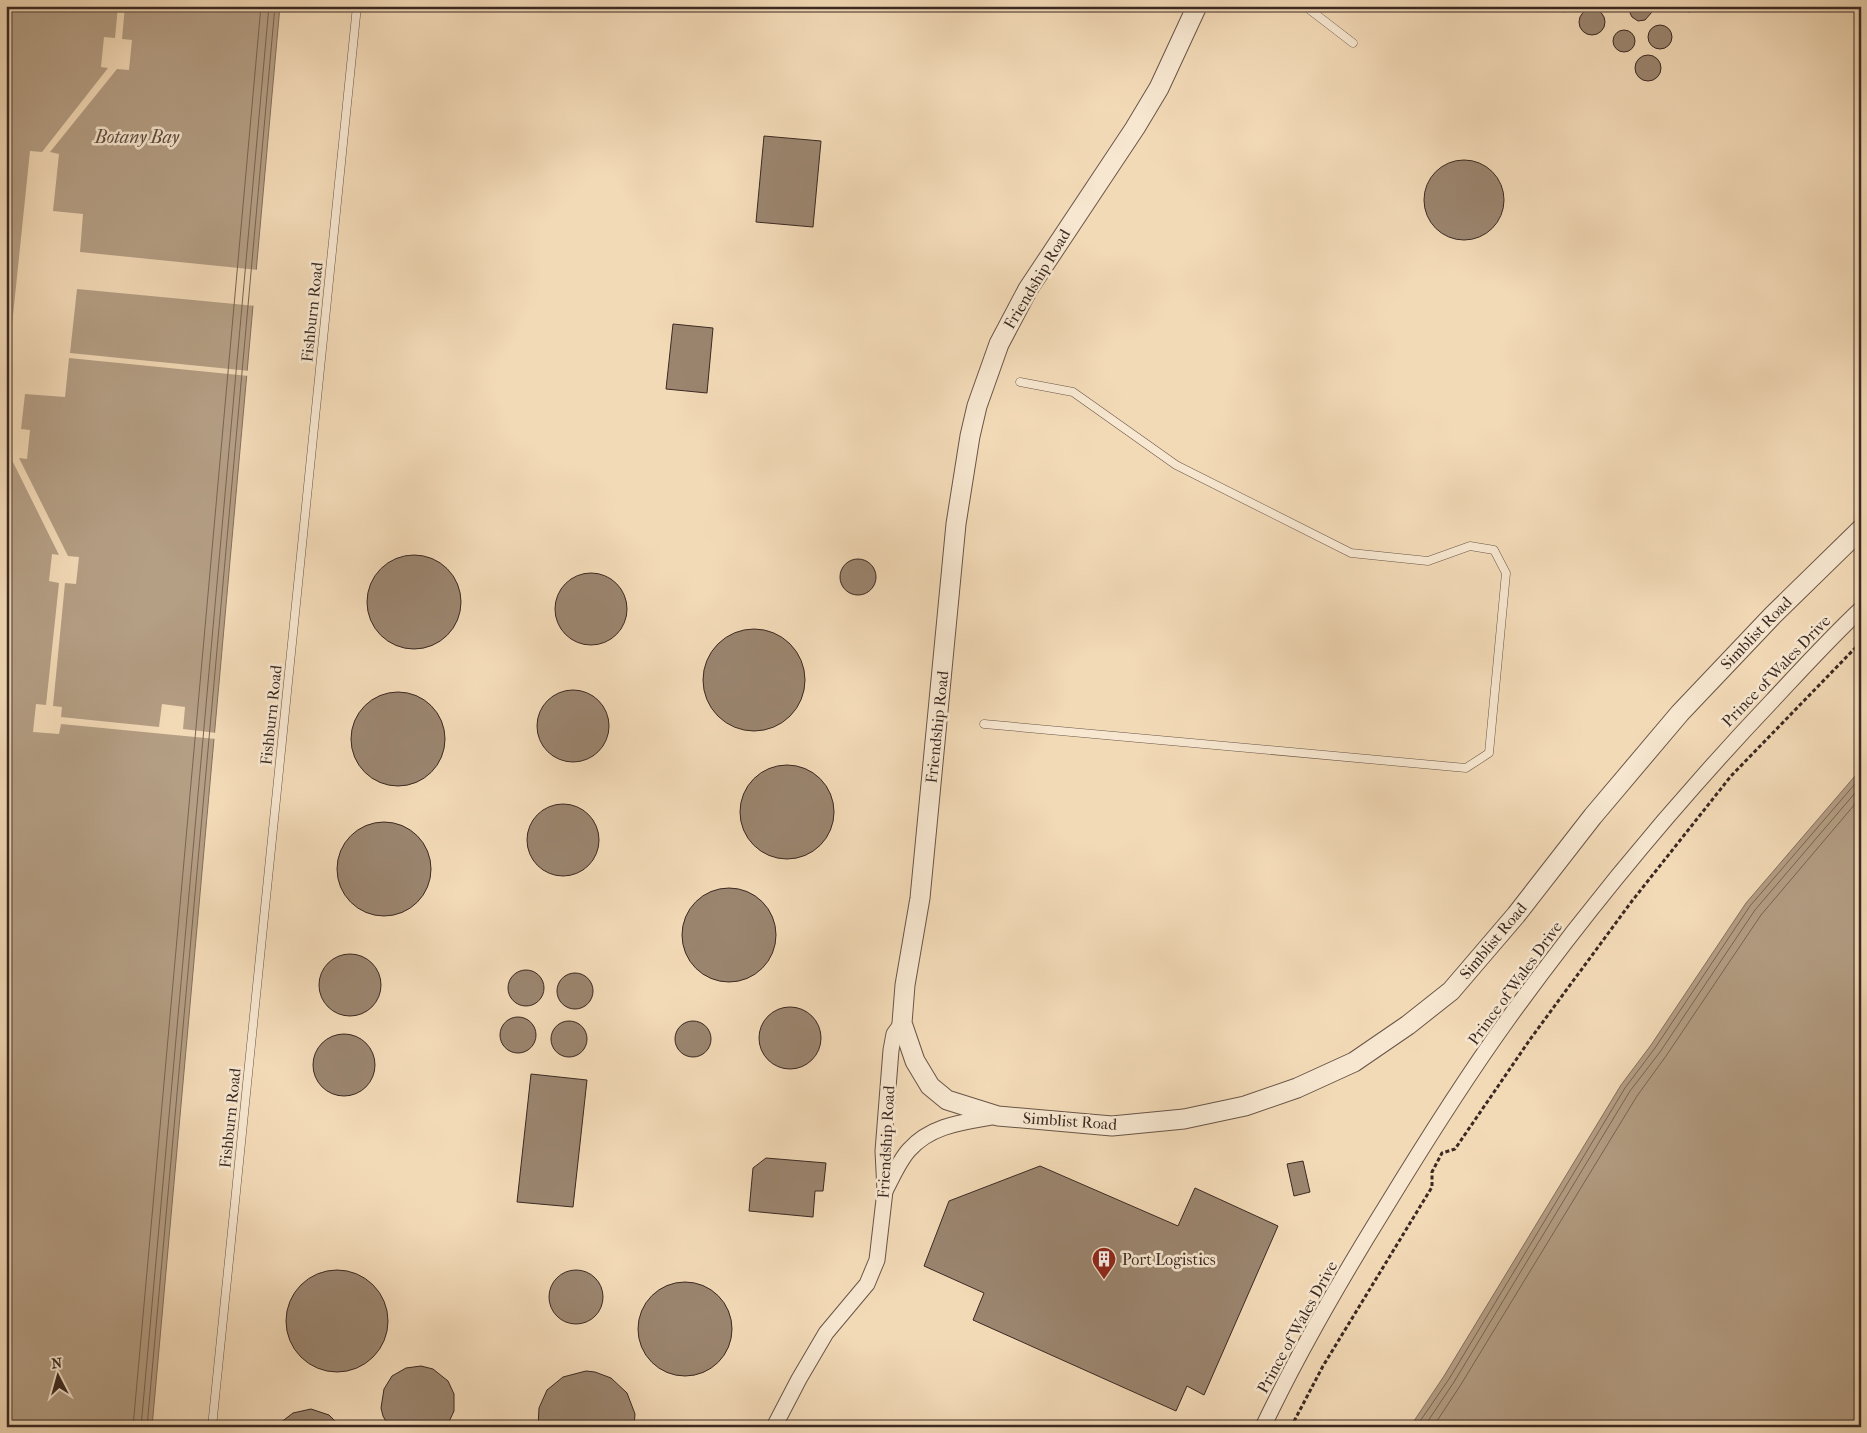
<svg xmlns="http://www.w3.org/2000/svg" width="1867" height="1433" viewBox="0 0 1867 1433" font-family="'IM FELL French Canon',serif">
  <rect width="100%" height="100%" fill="#f3dab7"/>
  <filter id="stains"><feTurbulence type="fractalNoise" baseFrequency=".004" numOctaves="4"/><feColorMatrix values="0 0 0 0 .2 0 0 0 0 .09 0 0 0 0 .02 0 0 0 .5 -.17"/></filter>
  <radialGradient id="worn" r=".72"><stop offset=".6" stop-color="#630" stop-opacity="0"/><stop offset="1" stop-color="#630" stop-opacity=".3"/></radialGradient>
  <!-- water -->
  <g fill="#b49e84" stroke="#846f5d">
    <polygon points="6,6 280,6 152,1427 6,1427"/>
    <polygon points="1861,769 1861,1427 1410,1427 1444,1376 1621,1085 1651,1045 1746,903"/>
  </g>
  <!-- pier -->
  <polygon fill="#f3dab7" points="118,6 125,6 122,39 132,40 129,70 117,69 50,152 59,154 53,211 83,214 80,252 259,270 256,306 77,289 70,353 250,371 249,376 69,358 65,397 25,394 21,429 30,430 27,459 19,458 68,556 79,557 76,584 65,583 53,706 62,707 61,717 159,727 162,704 185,707 183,729 217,733 216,739 61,724 59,734 33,732 36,704 46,705 59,583 49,581 52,554 59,555 11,458 6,457 6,428 8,428 12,393 6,392 6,383 30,151 42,152 108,68 101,67 104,37 115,38"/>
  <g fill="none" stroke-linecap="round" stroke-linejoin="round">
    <!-- shore -->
    <g stroke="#786453" stroke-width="1">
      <polyline points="133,1427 261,6"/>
      <polyline points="141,1427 269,6"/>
      <polyline points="147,1427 275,6"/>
      <polyline points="1416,1427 1449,1379 1625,1088 1655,1048 1750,906 1861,777"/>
      <polyline points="1424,1427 1454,1382 1630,1091 1660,1052 1755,910 1861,786"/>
      <polyline points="1433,1427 1460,1386 1637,1096 1666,1056 1761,915 1861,797"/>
    </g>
  </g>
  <!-- building -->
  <g fill="#9b856f" stroke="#3b2922">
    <polygon points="1573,6 1564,12 1555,10 1552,6"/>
    <polygon points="1629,6 1652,6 1652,12 1645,20 1638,21 1632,17 1630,13"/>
    <polygon points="1700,6 1695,11 1688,12 1681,6"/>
    <circle cx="1592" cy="22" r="13"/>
    <circle cx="1660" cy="37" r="12"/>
    <circle cx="1624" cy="41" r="11"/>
    <circle cx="1648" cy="68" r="13"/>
    <polygon points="764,136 821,141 813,227 756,222"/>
    <circle cx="1464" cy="200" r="40"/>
    <polygon points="673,324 713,328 707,393 666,389"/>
    <circle cx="414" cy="602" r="47"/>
    <circle cx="858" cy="577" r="18"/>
    <circle cx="591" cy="609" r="36"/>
    <circle cx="754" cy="680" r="51"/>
    <circle cx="573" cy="726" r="36"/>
    <circle cx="398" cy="739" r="47"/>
    <circle cx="787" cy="812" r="47"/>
    <circle cx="563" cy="840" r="36"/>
    <circle cx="384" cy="869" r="47"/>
    <circle cx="729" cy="935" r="47"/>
    <circle cx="350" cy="985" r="31"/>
    <circle cx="526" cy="988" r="18"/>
    <circle cx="575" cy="991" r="18"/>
    <circle cx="790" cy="1038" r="31"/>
    <circle cx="518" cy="1035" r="18"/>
    <circle cx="569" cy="1039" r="18"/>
    <circle cx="693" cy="1039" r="18"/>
    <circle cx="344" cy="1065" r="31"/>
    <polygon points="531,1074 587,1080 573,1207 517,1202"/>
    <polygon points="766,1158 826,1163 823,1191 815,1191 813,1217 749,1211 753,1168"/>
    <polygon points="1303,1161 1310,1192 1294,1196 1287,1164"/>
    <polygon points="1040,1166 1178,1226 1195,1188 1278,1226 1204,1395 1187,1386 1176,1411 973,1320 984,1293 924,1266 949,1201"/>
    <circle cx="576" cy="1297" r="27"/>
    <circle cx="337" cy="1321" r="51"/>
    <circle cx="685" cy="1329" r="47"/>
    <polygon points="421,1366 433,1369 448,1381 454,1394 454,1411 447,1426 389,1427 383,1416 381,1408 384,1389 392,1376 406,1368"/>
    <polygon points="586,1371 595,1372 611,1378 627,1393 635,1414 634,1427 538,1427 539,1408 547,1390 563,1377"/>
    <polygon points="311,1409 329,1415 341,1427 279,1427 280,1423 293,1413"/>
  </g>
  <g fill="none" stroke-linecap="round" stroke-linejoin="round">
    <defs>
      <g id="service">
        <polyline points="1305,6 1353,43"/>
        <polyline points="984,724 1466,768 1489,753 1506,573 1494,550 1470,546 1428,561 1351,553 1176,465 1073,392 1020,382"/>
        <polyline points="212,1427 357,6"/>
      </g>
      <g id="minor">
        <path d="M 885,1191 C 892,1178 899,1161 909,1150 C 932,1124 966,1122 998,1116"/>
        <polyline points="774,1427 799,1379 826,1333 867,1284 877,1260 885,1191 883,1151 891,1050 894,1034 902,1023"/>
        <path d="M 1263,1427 C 1299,1351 1341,1279 1385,1208 C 1424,1144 1464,1080 1508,1019 C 1589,907 1677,801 1772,701 C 1801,670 1830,638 1861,609"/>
      </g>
      <polyline id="tertiary" points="1197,6 1159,88 1135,128 1028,289 999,344 977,406 970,436 956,524 920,898 905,985 902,1023 915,1061 930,1086 947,1100 998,1116 1112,1126 1184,1119 1245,1106 1297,1088 1354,1062 1408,1025 1451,991 1516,915 1593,816 1680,713 1773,615 1861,529"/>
    </defs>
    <!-- service casing -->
    <use href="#service" stroke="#695547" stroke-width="9"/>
    <!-- minor casing -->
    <use href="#minor" stroke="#695547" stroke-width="17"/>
    <!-- tertiary casing -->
    <use href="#tertiary" stroke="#695547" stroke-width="21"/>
    <!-- path -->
    <polyline stroke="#3b2922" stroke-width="3" stroke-dasharray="4 2.5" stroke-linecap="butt" points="1291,1427 1323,1366 1432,1187 1432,1172 1442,1153 1455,1149 1531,1038 1632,901 1731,776 1861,642"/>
    <!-- service -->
    <use href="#service" stroke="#f7e7d0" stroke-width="8"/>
    <!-- minor -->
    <use href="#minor" stroke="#f7e7d0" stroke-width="15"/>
    <!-- tertiary -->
    <use href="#tertiary" stroke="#f7e7d0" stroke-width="19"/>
  </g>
  <!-- icons -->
  <defs>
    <symbol id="building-pin" viewBox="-11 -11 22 30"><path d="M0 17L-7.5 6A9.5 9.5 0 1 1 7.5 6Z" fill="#8f2418" stroke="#f7e7d0"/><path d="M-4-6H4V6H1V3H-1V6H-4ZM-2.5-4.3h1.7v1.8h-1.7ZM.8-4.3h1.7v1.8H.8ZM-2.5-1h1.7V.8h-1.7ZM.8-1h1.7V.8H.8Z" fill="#fff"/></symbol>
  </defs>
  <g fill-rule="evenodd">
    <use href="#building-pin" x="1090" y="1245" width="28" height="38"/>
  </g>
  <g text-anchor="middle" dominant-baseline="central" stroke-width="5" stroke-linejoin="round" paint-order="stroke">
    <!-- street labels -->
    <g font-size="16" fill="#3b2922" stroke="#f7e7d0">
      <text transform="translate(1037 279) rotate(-59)">Friendship Road</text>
      <text transform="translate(312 312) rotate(-84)">Fishburn Road</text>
      <text transform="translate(1756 633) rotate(-46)">Simblist Road</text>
      <text transform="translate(1776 671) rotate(-46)">Prince of Wales Drive</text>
      <text transform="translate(271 715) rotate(-84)">Fishburn Road</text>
      <text transform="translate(937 727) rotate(-84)">Friendship Road</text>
      <text transform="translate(1493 941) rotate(-50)">Simblist Road</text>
      <text transform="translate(1515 983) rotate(-54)">Prince of Wales Drive</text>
      <text transform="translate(230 1118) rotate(-84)">Fishburn Road</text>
      <text transform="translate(1070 1121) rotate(4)">Simblist Road</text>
      <text transform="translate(886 1142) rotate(-87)">Friendship Road</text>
      <text transform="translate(1297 1327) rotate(-61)">Prince of Wales Drive</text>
    </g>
    <!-- poi labels -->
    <g font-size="16" fill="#3b2922" stroke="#f7e7d0" text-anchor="start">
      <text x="1122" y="1259">Port Logistics</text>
    </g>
    <!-- water labels -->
    <g font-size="18" font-style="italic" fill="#5f4c3f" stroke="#f7e7d0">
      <text x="137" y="137">Botany Bay</text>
    </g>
  </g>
  <!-- margin -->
  <rect width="1867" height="1433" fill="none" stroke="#f3dab7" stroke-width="25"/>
  <rect x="8" y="8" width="1852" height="1418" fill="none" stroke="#3b2922" stroke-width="2.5"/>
  <rect x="12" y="12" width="1842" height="1408" fill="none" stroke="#3b2922"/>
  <!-- north arrow -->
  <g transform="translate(58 1376) rotate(354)" stroke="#f7e7d0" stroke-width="4" paint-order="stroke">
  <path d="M0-4L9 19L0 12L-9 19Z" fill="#3b2922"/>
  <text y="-8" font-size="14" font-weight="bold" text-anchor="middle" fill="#3b2922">N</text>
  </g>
  <rect width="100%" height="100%" filter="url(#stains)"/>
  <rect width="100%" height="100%" fill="url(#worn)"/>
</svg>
